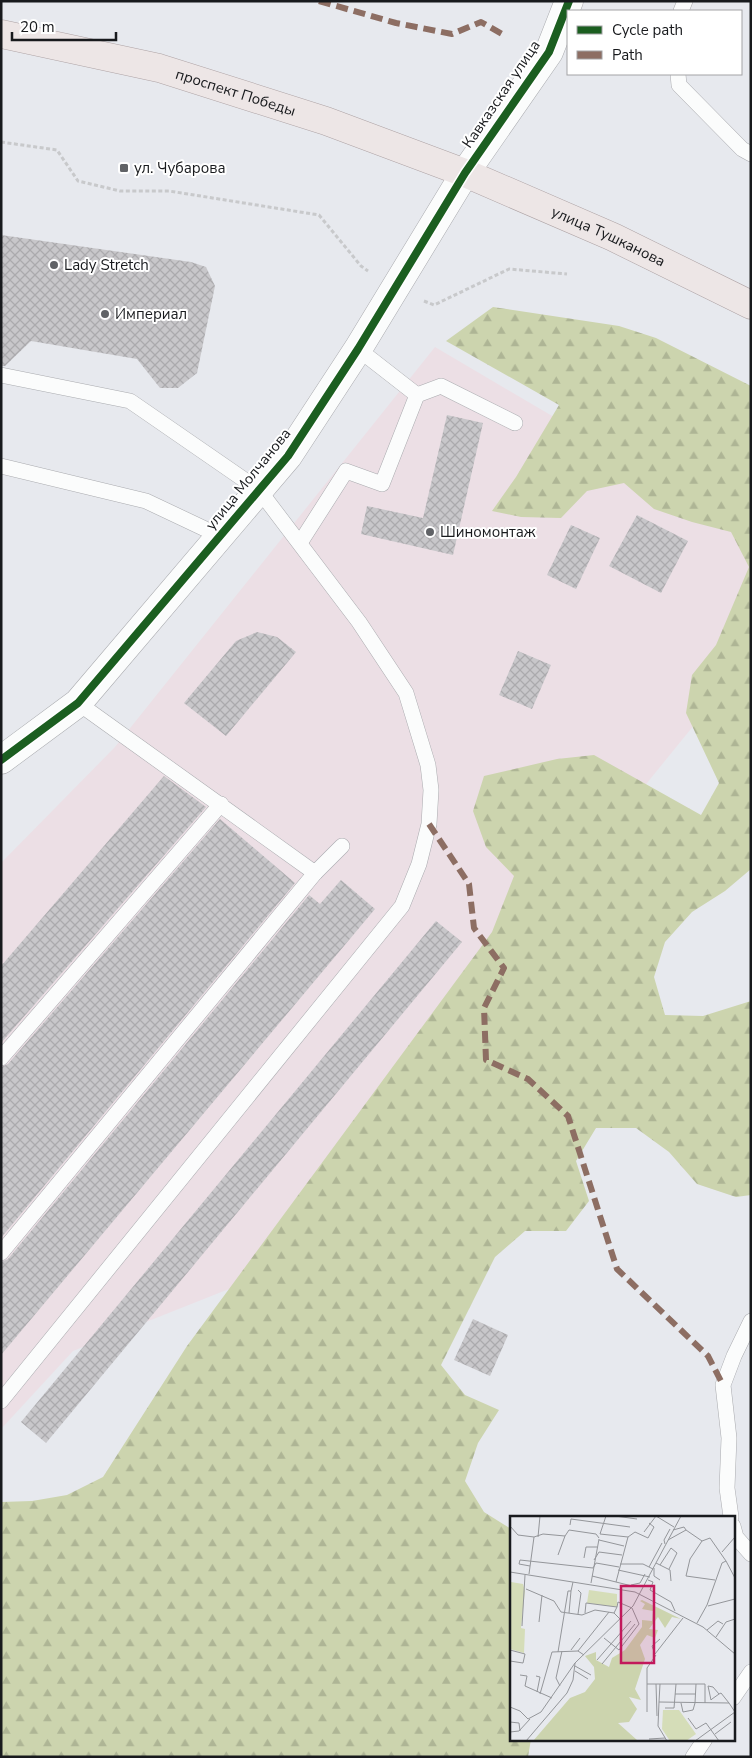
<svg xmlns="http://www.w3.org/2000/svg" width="752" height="1758" viewBox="0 0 752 1758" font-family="'Nunito Sans',sans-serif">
  <defs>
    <pattern id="forest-firs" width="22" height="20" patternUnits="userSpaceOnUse" patternTransform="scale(1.25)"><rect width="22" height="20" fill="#ccd4ae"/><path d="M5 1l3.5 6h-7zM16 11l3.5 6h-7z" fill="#aeb595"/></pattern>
    <pattern id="building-cross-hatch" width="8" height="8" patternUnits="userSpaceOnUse" patternTransform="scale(1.25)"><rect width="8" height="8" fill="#c8c7ca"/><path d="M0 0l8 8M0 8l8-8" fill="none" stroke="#abaaad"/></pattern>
  </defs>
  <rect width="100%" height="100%" fill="#e7e9ee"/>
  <!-- industrial -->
  <polygon fill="#ecdfe5" points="435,347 751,533 751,655 239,1285 73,1351 1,1429 1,863 115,747"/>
  <!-- forest -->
  <polygon fill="url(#forest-firs)" points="493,307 619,326 656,338 751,386 751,869 725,891 692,912 665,942 654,977 665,1015 703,1016 751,1001 751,1195 736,1197 697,1184 669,1152 636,1128 596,1128 576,1161 589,1201 566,1231 525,1231 495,1257 441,1365 465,1395 499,1410 478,1443 465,1481 484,1512 511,1529 511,1739 531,1739 528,1757 1,1757 1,1502 32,1501 67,1495 103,1477 187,1346 492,932 514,876 486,847 473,811 484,776 557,759 594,755 701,815 719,783 686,713 692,675 716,645 749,567 731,532 692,522 654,509 624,483 587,491 561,518 521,517 492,511 516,477 559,405 446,341"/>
  <!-- building -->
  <g fill="url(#building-cross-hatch)">
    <polygon points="1,235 191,262 206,267 215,286 197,373 178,388 160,388 137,359 31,341 5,366 1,366"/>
    <polygon points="447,415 483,423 453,555 361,534 367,506 423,518"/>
    <polygon points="637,515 688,541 661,593 609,566"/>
    <polygon points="571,525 600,538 576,589 547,575"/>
    <polygon points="257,632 277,637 296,652 226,736 184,703 236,641"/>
    <polygon points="518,651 551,665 532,709 499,695"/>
    <polygon points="164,776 206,807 1,1043 1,966"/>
    <polygon points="220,819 295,883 1,1238 1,1067 8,1064"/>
    <polygon points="341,880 375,909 1,1355 1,1262 8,1259 309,895 320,904"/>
    <polygon points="436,921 462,942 46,1443 21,1422"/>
    <polygon points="473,1319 508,1335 490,1376 454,1360"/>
  </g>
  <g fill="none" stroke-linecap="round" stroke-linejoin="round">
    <defs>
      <g id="lane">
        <polyline points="681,11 685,1"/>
        <polyline points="678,74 679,85 742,149 751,154"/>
        <polyline points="1,375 130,401 259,490 359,622 406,693 428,765 431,790 429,824 419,864 402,906 1,1401"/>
        <polyline points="417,395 441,386 515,423"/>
        <polyline points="1,466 146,501 220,536"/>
        <polyline points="300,543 346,471 382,484 417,395 358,349"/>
        <polyline points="78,703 315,873 342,846"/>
        <polyline points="1,1058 221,804"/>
        <polyline points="1,1253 315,873"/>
        <polyline points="731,1517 727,1488 729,1438 723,1385 734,1356 751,1321"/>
        <polyline points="733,1526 736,1537 751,1554"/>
        <polyline points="733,1698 751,1672"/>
        <polyline points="693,1757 705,1739"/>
      </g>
      <polyline id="street" points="1,760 78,703 288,456 358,349 465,173"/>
      <polyline id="secondary" points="465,173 549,52 569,1"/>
      <g id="primary">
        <path id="s1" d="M 1,34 L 159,68 L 326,121 L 465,173 L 613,237 L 751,305"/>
      </g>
    </defs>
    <!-- lane casing -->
    <use href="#lane" stroke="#aaabaf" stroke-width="16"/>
    <!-- street casing -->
    <use href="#street" stroke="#aaabaf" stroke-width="29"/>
    <!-- secondary casing -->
    <use href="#secondary" stroke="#aaabaf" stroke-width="29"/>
    <!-- primary casing -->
    <use href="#primary" stroke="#aea3a5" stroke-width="29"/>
    <!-- path -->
    <g stroke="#c8c9cb" stroke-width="3" stroke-dasharray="4 2.5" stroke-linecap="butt">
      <polyline points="1,142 57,150 78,181 120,191 169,191 319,215 361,266 368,271"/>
      <polyline points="424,301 434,305 509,269 567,274"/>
    </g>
    <!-- lane -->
    <use href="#lane" stroke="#fbfcfc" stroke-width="15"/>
    <!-- street -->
    <use href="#street" stroke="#fbfcfc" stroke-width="28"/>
    <!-- secondary -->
    <use href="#secondary" stroke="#fbfcfc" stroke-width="28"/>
    <!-- primary -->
    <use href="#primary" stroke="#ede6e6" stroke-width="28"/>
    <!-- quiet -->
    <g stroke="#8d6e63" stroke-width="6" stroke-dasharray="12 6" stroke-linecap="butt">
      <polyline points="319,1 396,23 452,34 481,22 502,34"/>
      <polyline points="429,824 469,884 474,928 504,968 484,1008 486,1060 528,1079 568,1116 617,1269 708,1356 723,1385"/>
    </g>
    <defs>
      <polyline id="cycleway" points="1,760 78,703 288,456 358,349 465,173 549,52 569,1"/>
    </defs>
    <!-- cycleway casing -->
    <use href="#cycleway" stroke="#fff" stroke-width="11"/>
    <!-- cycleway -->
    <use href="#cycleway" stroke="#1b5e20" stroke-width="8"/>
  </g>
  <!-- markers -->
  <g fill="#606266" stroke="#fff" stroke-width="2">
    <rect x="119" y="163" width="10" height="10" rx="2.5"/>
    <circle cx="54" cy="265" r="5"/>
    <circle cx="105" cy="314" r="5"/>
    <circle cx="430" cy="532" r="5"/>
  </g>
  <g text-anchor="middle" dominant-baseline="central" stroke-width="4" stroke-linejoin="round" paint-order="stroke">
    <!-- street labels -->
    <g font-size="15" fill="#181a1d" stroke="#fff">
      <text stroke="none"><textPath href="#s1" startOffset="242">проспект Победы</textPath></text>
      <text transform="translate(501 94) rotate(-56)">Кавказская улица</text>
      <text stroke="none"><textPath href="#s1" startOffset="642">улица Тушканова</textPath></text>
      <text transform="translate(248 479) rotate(-51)">улица Молчанова</text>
    </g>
    <!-- poi labels -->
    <g font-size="15" fill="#181a1d" stroke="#fff" text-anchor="start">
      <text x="134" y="168">ул. Чубарова</text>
      <text x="64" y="265">Lady Stretch</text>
      <text x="115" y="314">Империал</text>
      <text x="440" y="532">Шиномонтаж</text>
    </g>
  </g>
  <!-- overview -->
  <g transform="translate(510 1516)">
    <rect width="225" height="225" fill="#e7e9ee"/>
    <path d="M 153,194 L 169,194 L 186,218 L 176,225 L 160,225 L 152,213 Z" fill="#d5ddb8"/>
    <path d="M 132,84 L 171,103 L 162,101 L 155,112 L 148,101 L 139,113 L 148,114 L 145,122 L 137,119 L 130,129 L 135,143 L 125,173 L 131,184 L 119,181 L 127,193 L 119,206 L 108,207 L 127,224 L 23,225 L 60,182 L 75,176 L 85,163 L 84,151 L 75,140 L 86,136 L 86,144 L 99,151 L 102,142 L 115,134 L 132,111 L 132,104 L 142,105 L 143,95 L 132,93 L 135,88 L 130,85 Z" fill="#ccd4ae"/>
    <path d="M 1,66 L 13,68 L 15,75 L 11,112 L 15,113 L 14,137 L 0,133 ZM 79,74 L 107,78 L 107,91 L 77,87 Z" fill="#d5ddb8"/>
    <path fill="none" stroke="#94969a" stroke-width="1" d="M 105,0 L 127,3M 146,0 L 164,11M 60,9 L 61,3 L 120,11M 0,10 L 8,19 L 24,21M 163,14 L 174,11 L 176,14M 134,16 L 146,0M 90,18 L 118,21 L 106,66M 90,18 L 96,0M 28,21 L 30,0M 118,21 L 125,16 L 138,22 L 144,11 L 139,7M 89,24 L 114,30M 158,24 L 176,14 L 192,25M 155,28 L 154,24 L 160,13M 212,36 L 225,21M 48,39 L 55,20M 74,42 L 76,31 L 87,31M 10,44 L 83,52 L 86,47 L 109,51M 10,44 L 9,48 L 20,50M 84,44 L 89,36 L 112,39M 146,47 L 160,54 L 161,65M 110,48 L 133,48 L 143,53M 150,49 L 161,32 L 167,37 L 159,53M 139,51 L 152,27M 144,52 L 144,60 L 150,64M 108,54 L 140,61M 0,56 L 125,76 L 193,111 L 225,138M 19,58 L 24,21 L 33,18 L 55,20 L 59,14 L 86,18 L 89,22M 82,60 L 122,70M 138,64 L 143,66 L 140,74 L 161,86 L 165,95M 205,64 L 176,60 L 180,43 L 192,25 L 200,22 L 216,45M 81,67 L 89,23M 121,69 L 130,67 L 135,58M 16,73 L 44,85 L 51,96 L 72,99 L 85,94 L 104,97 L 111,104M 198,90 L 225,83M 59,97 L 61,75M 75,97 L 76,87 L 107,91 L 104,97M 68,98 L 71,77 L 68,74M 29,106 L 32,79M 187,107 L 197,89 L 212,47 L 216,45 L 225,62M 12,110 L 15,59M 197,114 L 208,105 L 213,108M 206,121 L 216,106 L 225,103M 94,122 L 109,134 L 129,108 L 122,92 L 108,86 L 107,91M 150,123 L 142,130 L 145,138 L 173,102M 0,134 L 15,138M 61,134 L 70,122M 68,135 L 99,96M 48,136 L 58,75 L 61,75 L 63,66M 87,144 L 121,105M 0,145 L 13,147 L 15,138M 92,148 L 125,108M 65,150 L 81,159M 65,155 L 78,163M 10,159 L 17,160 L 15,170 L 42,182M 26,160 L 30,161 L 27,176M 137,168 L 137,152 L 146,139M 146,168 L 147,200M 50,170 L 46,162 L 52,135M 30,178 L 42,136 L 68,135 L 74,139M 165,178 L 186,178M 209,178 L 203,171 L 198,170 L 201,184 L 202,183 L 209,178 L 211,177 L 219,187M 149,186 L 150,168M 171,187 L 173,196 L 183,194 L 185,187M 185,187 L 186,168M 0,191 L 10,195 L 18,203 L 31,196 L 65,147 L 123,90 L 171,0M 155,192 L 164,192 L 166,168M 137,196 L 137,168 L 195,168 L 195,187M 178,202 L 186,213 L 196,207 L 209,225M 0,206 L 9,207 L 10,215M 0,216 L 9,215 L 20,203M 205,218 L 221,206M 139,223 L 155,222M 16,225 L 57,177 L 63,164 L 65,147M 157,225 L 148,210 L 149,186 L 219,187 L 225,196M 185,225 L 225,196"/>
    <path fill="#c2185b" fill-opacity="0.15" stroke="#c2185b" stroke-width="2.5" d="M 111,70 L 144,70 L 144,147 L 111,147 Z"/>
    <rect width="225" height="225" fill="none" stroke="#181a1d" stroke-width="2.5"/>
  </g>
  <!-- border -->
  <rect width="752" height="1758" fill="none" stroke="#181a1d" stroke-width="5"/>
  <!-- legend -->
  <rect x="567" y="10" width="175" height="65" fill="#ffffff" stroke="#a3a3a5"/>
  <rect x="577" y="26" width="25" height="8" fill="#1b5e20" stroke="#a3a3a5"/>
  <text x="612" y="35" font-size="15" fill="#181a1d">Cycle path</text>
  <rect x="577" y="51" width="25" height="8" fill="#8d6e63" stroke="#a3a3a5"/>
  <text x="612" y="60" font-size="15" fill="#181a1d">Path</text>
  <!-- scale -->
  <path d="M12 32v8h104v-8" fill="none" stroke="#181a1d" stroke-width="2.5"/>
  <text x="20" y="32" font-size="15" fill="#181a1d" stroke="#ffffff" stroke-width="4" paint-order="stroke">20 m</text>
</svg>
